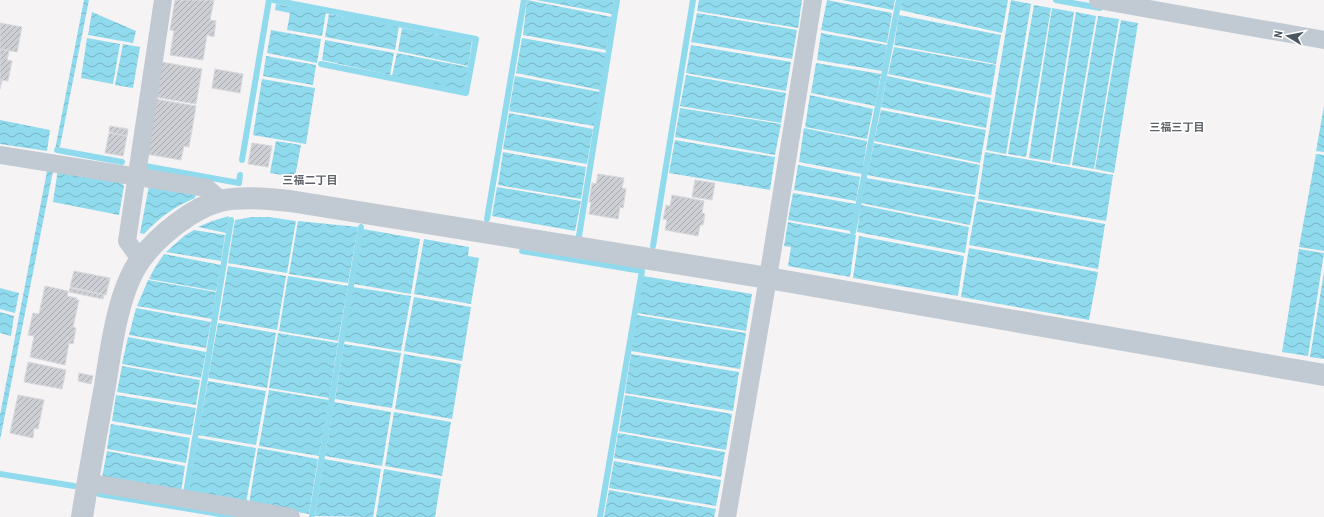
<svg xmlns="http://www.w3.org/2000/svg" width="1324" height="517" viewBox="0 0 1324 517" font-family="'Roboto Condensed','Noto Sans JP',sans-serif">
  <defs>
    <pattern id="water-waves" width="16" height="10" patternUnits="userSpaceOnUse"><rect width="16" height="10" fill="#90daee"/><path d="M0 5q4-4 8 0t8 0" fill="none" stroke="#78b4c4"/></pattern>
    <pattern id="building-hatch" width="6" height="6" patternUnits="userSpaceOnUse"><rect width="6" height="6" fill="#cdcfd5"/><path d="M-1 1l2-2M0 6l6-6M5 7l2-2" fill="none" stroke="#a8abb0"/></pattern>
  </defs>
  <rect width="100%" height="100%" fill="#f5f3f3"/>
  <!-- water -->
  <g fill="url(#water-waves)">
    <polygon points="84,0 89,0 60,146 55,150"/>
    <polygon points="527,0 612,17 606,50 523,35"/>
    <polygon points="536,0 614,0 612,14"/>
    <polygon points="699,0 802,0 798,28 697,11"/>
    <polygon points="827,0 892,13 887,43 821,30"/>
    <polygon points="842,0 895,0 893,10"/>
    <polygon points="902,0 1008,0 1002,33 900,10"/>
    <polygon points="1011,0 1031,4 1006,154 986,150"/>
    <polygon points="276,4 326,12 322,36 287,30 290,13 275,10"/>
    <polygon points="1034,5 1051,8 1026,157 1008,154"/>
    <polygon points="1052,8 1074,12 1050,161 1029,158"/>
    <polygon points="92,12 136,31 133,43 88,35"/>
    <polygon points="1076,12 1096,16 1070,165 1052,162"/>
    <polygon points="697,13 797,30 792,59 691,42"/>
    <polygon points="329,14 399,26 395,50 325,37"/>
    <polygon points="899,15 1001,35 996,64 894,45"/>
    <polygon points="1098,16 1119,19 1094,169 1072,165"/>
    <polygon points="1121,20 1138,23 1114,173 1095,169"/>
    <polygon points="402,28 472,41 468,66 398,51"/>
    <polygon points="271,30 321,39 317,63 267,53"/>
    <polygon points="821,33 887,45 882,71 817,60"/>
    <polygon points="87,38 120,44 113,84 81,78"/>
    <polygon points="522,38 606,53 600,90 516,73"/>
    <polygon points="325,40 394,53 390,75 322,60"/>
    <polygon points="123,44 140,47 133,88 115,85"/>
    <polygon points="691,45 791,62 786,91 686,73"/>
    <polygon points="894,47 996,65 991,95 888,74"/>
    <polygon points="397,53 468,67 464,90 392,76"/>
    <polygon points="266,56 316,65 313,85 263,76"/>
    <polygon points="816,63 881,74 875,106 811,93"/>
    <polygon points="686,75 786,93 781,123 680,106"/>
    <polygon points="515,76 600,92 594,126 509,111"/>
    <polygon points="887,76 991,98 986,128 881,107"/>
    <polygon points="262,79 315,88 306,144 253,135"/>
    <polygon points="810,95 873,109 867,139 805,127"/>
    <polygon points="1324,106 1324,152 1316,151"/>
    <polygon points="680,108 781,124 775,155 675,137"/>
    <polygon points="881,110 986,130 980,163 874,141"/>
    <polygon points="509,113 593,129 587,164 503,149"/>
    <polygon points="0,120 50,130 47,151 0,144"/>
    <polygon points="804,128 867,141 862,174 799,162"/>
    <polygon points="675,140 775,157 770,190 669,173"/>
    <polygon points="276,141 301,145 295,177 270,173"/>
    <polygon points="874,143 980,165 975,195 867,175"/>
    <polygon points="503,152 586,167 581,199 498,185"/>
    <polygon points="985,152 1113,175 1106,221 978,199"/>
    <polygon points="1316,154 1324,155 1324,251 1299,247"/>
    <polygon points="798,165 860,177 856,201 794,190"/>
    <polygon points="48,166 54,166 0,440 0,415"/>
    <polygon points="58,169 120,181 124,186 119,215 53,202"/>
    <polygon points="866,178 975,197 970,225 861,203"/>
    <path d="M 149,186 L 196,194 L 195,198 C 174,207 160,217 144,234 L 140,233 Z"/>
    <polygon points="497,187 581,201 575,231 492,216"/>
    <polygon points="793,193 856,204 851,231 788,220"/>
    <polygon points="977,201 1105,224 1098,269 969,245"/>
    <polygon points="861,205 969,227 965,253 857,232"/>
    <polygon points="229,216 226,233 198,227 212,221"/>
    <polygon points="252,217 269,217 296,221 287,273 228,263 235,220"/>
    <polygon points="298,221 358,227 348,283 289,274"/>
    <polygon points="788,222 856,235 850,277 788,266 791,247 784,246"/>
    <polygon points="363,229 420,239 411,294 354,284"/>
    <polygon points="194,230 225,235 221,261 166,252 184,236"/>
    <polygon points="859,236 964,256 958,296 853,278"/>
    <polygon points="424,239 469,247 468,256 479,258 471,304 414,294"/>
    <polygon points="969,248 1098,272 1089,320 961,297"/>
    <polygon points="1299,249 1324,253 1308,356 1282,352"/>
    <polygon points="164,254 221,265 216,291 149,279 154,269"/>
    <polygon points="228,266 286,276 277,330 219,320"/>
    <polygon points="1324,272 1324,359 1310,357"/>
    <polygon points="288,276 348,286 338,341 279,331"/>
    <polygon points="643,276 752,294 746,331 637,313"/>
    <polygon points="148,280 216,292 212,319 137,306"/>
    <polygon points="353,287 411,296 401,351 344,341"/>
    <polygon points="0,288 19,293 15,313 0,309"/>
    <polygon points="414,297 471,307 462,361 404,351"/>
    <polygon points="136,308 211,322 206,348 129,335"/>
    <polygon points="0,312 14,316 11,336 0,333"/>
    <polygon points="637,315 746,333 740,369 631,351"/>
    <polygon points="218,323 276,333 267,388 208,378"/>
    <polygon points="278,333 338,343 329,398 269,388"/>
    <polygon points="128,337 206,352 201,378 122,364"/>
    <polygon points="344,344 401,353 392,408 335,399"/>
    <polygon points="404,354 461,364 452,419 395,409"/>
    <polygon points="631,354 739,372 733,411 625,393"/>
    <polygon points="122,366 200,380 196,405 117,392"/>
    <polygon points="208,381 266,391 256,445 198,435"/>
    <polygon points="269,390 329,400 319,456 259,446"/>
    <polygon points="116,395 196,408 191,435 112,421"/>
    <polygon points="625,395 732,414 726,450 619,431"/>
    <polygon points="334,402 391,412 382,466 325,456"/>
    <polygon points="394,412 451,422 442,476 385,466"/>
    <polygon points="111,424 190,438 186,463 107,449"/>
    <polygon points="618,433 725,452 721,477 614,458"/>
    <polygon points="198,438 256,448 246,503 188,493"/>
    <polygon points="258,448 318,459 309,514 249,504"/>
    <polygon points="107,451 185,466 181,492 102,478"/>
    <polygon points="324,459 381,469 373,517 315,516"/>
    <polygon points="614,461 721,480 716,506 609,488"/>
    <polygon points="384,469 441,479 435,517 376,517"/>
    <polygon points="609,490 716,509 714,517 604,517"/>
  </g>
  <g fill="none" stroke-linecap="round" stroke-linejoin="round">
    <!-- stream -->
    <g stroke="#90daee" stroke-width="6">
      <polyline points="273,0 476,39 466,93 321,64"/>
      <polyline points="1056,0 1100,8"/>
      <polyline points="57,150 122,162"/>
      <polyline points="242,160 269,0"/>
      <polyline points="145,166 239,183 240,175"/>
      <polyline points="487,219 524,0"/>
      <polyline points="853,232 899,0"/>
      <polyline points="579,236 617,0"/>
      <polyline points="653,246 693,0"/>
      <polyline points="522,251 642,271 600,517"/>
      <polyline points="0,474 74,486"/>
      <polyline points="186,493 231,220"/>
      <polyline points="99,494 238,517"/>
      <polyline points="312,515 361,227"/>
    </g>
  </g>
  <!-- building -->
  <g fill="url(#building-hatch)" stroke="#d7d9de">
    <polygon points="175,0 214,0 210,20 216,21 214,37 207,35 203,60 170,55 174,31 170,30"/>
    <polygon points="0,23 22,27 17,52 0,49"/>
    <polygon points="0,49 9,51 7,60 12,61 8,81 2,80 0,89"/>
    <polygon points="161,62 202,69 196,104 155,97"/>
    <polygon points="215,69 243,74 240,93 212,88"/>
    <polygon points="155,99 196,106 189,147 184,146 181,160 146,154"/>
    <polygon points="110,126 128,129 127,136 109,132"/>
    <polygon points="109,133 127,136 123,156 105,153"/>
    <polygon points="252,143 272,146 268,167 248,164"/>
    <polygon points="598,174 624,178 622,188 626,189 623,208 620,207 618,219 589,214 591,202 589,202 592,183 596,184"/>
    <polygon points="695,180 715,183 712,200 692,197"/>
    <polygon points="672,195 704,201 702,213 705,214 703,225 700,225 698,236 665,230 667,220 663,219 666,205 670,206"/>
    <polygon points="74,271 110,278 106,295 70,287"/>
    <polygon points="45,286 68,291 67,296 77,298 76,300 79,300 73,327 76,328 73,344 69,343 65,365 30,357 34,336 28,335 33,313 39,314"/>
    <polygon points="70,288 104,295 103,299 69,292"/>
    <polygon points="28,362 66,370 62,389 24,382"/>
    <polygon points="79,373 93,376 91,384 78,381"/>
    <polygon points="18,395 44,400 38,429 34,428 33,438 10,433"/>
  </g>
  <g fill="none" stroke-linecap="round" stroke-linejoin="round">
    <!-- minor -->
    <g stroke="#c1cad2" stroke-width="18">
      <polyline points="1098,0 1324,40"/>
      <polyline points="0,155 207,188 221,200"/>
      <polyline points="140,259 127,241 163,0"/>
      <polyline points="87,482 291,517"/>
      <polyline points="727,517 768,278 813,0"/>
    </g>
    <!-- tertiary -->
    <path stroke="#c1cad2" stroke-width="22" d="M 82,517 C 89,473 97,430 105,386 C 111,348 118,290 141,259 C 158,236 192,208 220,201 C 241,196 269,199 290,201 L 768,278 L 1324,375"/>
  </g>
  <g text-anchor="middle" dominant-baseline="central" stroke-width="3.5" stroke-linejoin="round" paint-order="stroke">
    <!-- neighbourhood labels -->
    <g font-size="11" font-weight="bold" fill="#5f6368" stroke="#fff">
      <text x="1177" y="127">三福三丁目</text>
      <text x="310" y="180">三福二丁目</text>
    </g>
  </g>
  <!-- north arrow -->
  <g transform="translate(1288 36) rotate(280)" stroke="#ffffff" stroke-width="3" paint-order="stroke">
  <path d="M0-3L7 15L0 10L-7 15Z" fill="#4a5661"/>
  <text y="-6" font-size="11" font-weight="bold" text-anchor="middle" fill="#4a5661">N</text>
  </g>
</svg>
